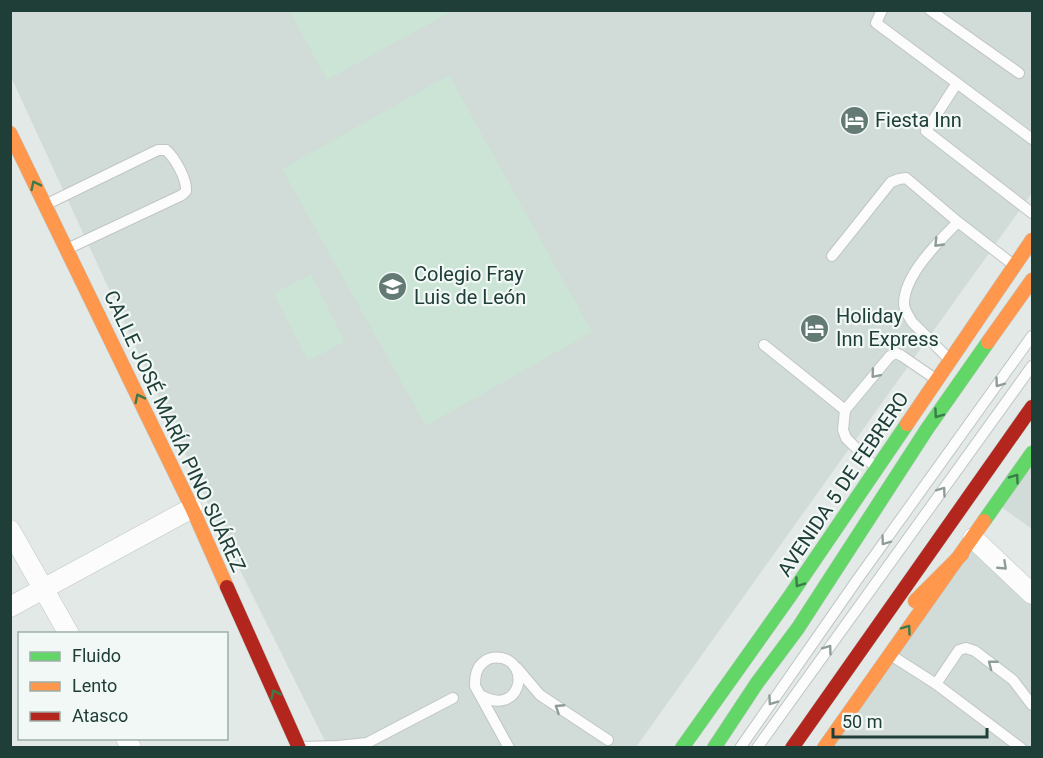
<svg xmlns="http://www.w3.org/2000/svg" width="1043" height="758" viewBox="0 0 1043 758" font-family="Roboto,sans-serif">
  <rect width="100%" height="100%" fill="#e3e9e7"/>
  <!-- built -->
  <g fill="#d1dbd7">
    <polygon points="10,11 1032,11 1032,193 636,747 328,747 223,536 11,77"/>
    <polygon points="1032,453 1032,529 997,504"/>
    <polygon points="973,538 1032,594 1032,747 824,748"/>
  </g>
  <!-- green -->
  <g fill="#cbe4d5">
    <polygon points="289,11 453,11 327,80"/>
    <polygon points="449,75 592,332 426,426 282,169"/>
    <polygon points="311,274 345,342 308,361 274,293"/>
  </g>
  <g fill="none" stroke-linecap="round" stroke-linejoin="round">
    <defs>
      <g id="lane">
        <polyline points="882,10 876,23 1032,139"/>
        <polyline points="930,10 1019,73"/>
        <polyline points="957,83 926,131 1032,213"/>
        <path d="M 45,205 L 158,150 L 166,150 C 175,158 187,179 186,191 L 182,195 L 67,249"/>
        <polyline points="832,256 891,182 899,179 906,178 958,222"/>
        <polyline points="764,345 845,410"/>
        <path d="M 950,360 L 912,322 C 909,317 905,311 904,305 C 903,276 939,241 958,222 L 1015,266"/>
        <polyline points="876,468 846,438 843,430 845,410 890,356 896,353 902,356 937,380"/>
        <polyline points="889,654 936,684 1021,748"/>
        <polyline points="517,668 540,695 608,740"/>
        <polyline points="936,684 959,650 966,648 975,651 1013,680 1032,705"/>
        <path d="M 482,696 C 520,716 531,665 502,658 C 496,657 490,657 485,661 C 476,667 475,676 475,686 L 509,748"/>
        <polyline points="299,747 338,746 367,743 453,698"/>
        <polyline points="740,748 857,580 1032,336"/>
        <polyline points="757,748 1032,366"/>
      </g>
      <g id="street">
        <polyline points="10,530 69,634"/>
        <polyline points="973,538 1032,594"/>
        <polyline points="10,607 192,508"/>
        <polyline points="126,738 131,748"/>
      </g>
      <g id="fast">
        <polyline points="984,521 1032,453"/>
        <polyline points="682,748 790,596 907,424"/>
        <polyline points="714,748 757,683 798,628 927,429 988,342"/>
      </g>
      <g id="slow">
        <polyline points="10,133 192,508 227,587"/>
        <polyline points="988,342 1032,280"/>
        <polyline points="907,424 1032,240"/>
        <polyline points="915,601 962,554"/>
        <polyline points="824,748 984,521"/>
      </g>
      <g id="jam">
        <polyline points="227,587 299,748"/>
        <polyline points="792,748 1032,407"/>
      </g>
    </defs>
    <!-- lane casing -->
    <use href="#lane" stroke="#c0c6c4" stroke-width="12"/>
    <!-- street casing -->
    <use href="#street" stroke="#c0c6c4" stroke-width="21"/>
    <!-- fast casing -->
    <use href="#fast" stroke="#bec7c4" stroke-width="15"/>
    <!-- slow casing -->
    <use href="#slow" stroke="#bec7c4" stroke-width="15"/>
    <!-- jam casing -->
    <use href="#jam" stroke="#bec7c4" stroke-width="15"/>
    <!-- lane -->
    <use href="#lane" stroke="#fbfcfb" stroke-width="10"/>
    <!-- street -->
    <use href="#street" stroke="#fbfcfb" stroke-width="20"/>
    <!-- fast -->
    <use href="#fast" stroke="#63d668" stroke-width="14"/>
    <!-- slow -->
    <use href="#slow" stroke="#ff974d" stroke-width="14"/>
    <!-- jam -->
    <use href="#jam" stroke="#b3261e" stroke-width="14"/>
  </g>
  <!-- one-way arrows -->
  <defs><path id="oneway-chevron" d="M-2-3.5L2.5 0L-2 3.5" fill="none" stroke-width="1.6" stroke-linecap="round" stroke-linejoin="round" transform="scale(1.5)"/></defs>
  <g stroke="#3b7b4b">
    <use href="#oneway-chevron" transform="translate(35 185) rotate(-116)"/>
    <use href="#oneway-chevron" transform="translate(139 398) rotate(-116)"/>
    <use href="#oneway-chevron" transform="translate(938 414) rotate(125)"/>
    <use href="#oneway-chevron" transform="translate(1015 478) rotate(-55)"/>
    <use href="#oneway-chevron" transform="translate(799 583) rotate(125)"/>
    <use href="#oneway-chevron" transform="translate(907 629) rotate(-54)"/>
    <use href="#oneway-chevron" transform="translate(275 694) rotate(-114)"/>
  </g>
  <g stroke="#8e9d9a">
    <use href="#oneway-chevron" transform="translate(938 243) rotate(134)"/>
    <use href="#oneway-chevron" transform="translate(875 374) rotate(130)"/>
    <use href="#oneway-chevron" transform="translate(999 383) rotate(126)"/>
    <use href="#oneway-chevron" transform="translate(942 491) rotate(-54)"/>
    <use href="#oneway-chevron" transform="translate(885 541) rotate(126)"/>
    <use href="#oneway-chevron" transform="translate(1003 566) rotate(43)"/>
    <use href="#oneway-chevron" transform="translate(828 649) rotate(-54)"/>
    <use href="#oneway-chevron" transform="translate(992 664) rotate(-142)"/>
    <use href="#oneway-chevron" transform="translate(772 701) rotate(125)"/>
    <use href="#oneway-chevron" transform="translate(559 708) rotate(-147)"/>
  </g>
  <!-- icons -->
  <defs>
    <symbol id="hotel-disc" viewBox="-11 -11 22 22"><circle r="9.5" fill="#647a75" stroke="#f1f8f5"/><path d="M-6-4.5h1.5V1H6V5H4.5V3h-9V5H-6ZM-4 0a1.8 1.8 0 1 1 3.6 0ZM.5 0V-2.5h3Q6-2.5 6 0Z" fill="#fff"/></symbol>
    <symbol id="school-disc" viewBox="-11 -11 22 22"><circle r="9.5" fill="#647a75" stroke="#f1f8f5"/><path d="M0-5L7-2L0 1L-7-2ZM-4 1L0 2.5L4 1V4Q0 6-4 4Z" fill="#fff"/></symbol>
  </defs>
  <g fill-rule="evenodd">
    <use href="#hotel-disc" x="838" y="104" width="33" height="33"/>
    <use href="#school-disc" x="376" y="270" width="33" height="33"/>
    <use href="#hotel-disc" x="798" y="312" width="33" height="33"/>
  </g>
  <g text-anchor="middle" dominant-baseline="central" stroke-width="4.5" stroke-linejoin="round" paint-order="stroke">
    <!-- poi labels -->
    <g font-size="20" fill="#203e38" stroke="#f1f8f5" text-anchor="start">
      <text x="875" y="120">Fiesta Inn</text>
      <text x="414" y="274">Colegio Fray<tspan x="414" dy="23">Luis de León</tspan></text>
      <text x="836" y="316">Holiday<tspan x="836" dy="23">Inn Express</tspan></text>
    </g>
    <!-- street labels -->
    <g font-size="20" fill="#203e38" stroke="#f1f8f5">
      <text transform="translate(175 431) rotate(65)">CALLE JOSÉ MARÍA PINO SUÁREZ</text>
      <text transform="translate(843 484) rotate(-56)">AVENIDA 5 DE FEBRERO</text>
    </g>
  </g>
  <!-- border -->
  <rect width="1043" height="758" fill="none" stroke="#203e38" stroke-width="24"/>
  <!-- legend -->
  <rect x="18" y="632" width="210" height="108" fill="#f1f8f5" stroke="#9daea9" stroke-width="1.5"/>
  <rect x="30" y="652" width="30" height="9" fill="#63d668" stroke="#9daea9" stroke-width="1.5"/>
  <text x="72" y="662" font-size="18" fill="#203e38">Fluido</text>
  <rect x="30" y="682" width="30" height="9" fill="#ff974d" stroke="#9daea9" stroke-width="1.5"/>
  <text x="72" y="692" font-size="18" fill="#203e38">Lento</text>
  <rect x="30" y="712" width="30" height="9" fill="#b3261e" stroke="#9daea9" stroke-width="1.5"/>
  <text x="72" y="722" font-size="18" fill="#203e38">Atasco</text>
  <!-- scale -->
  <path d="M833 728v9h154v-9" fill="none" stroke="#203e38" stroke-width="3"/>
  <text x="842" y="728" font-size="18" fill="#203e38" stroke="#f1f8f5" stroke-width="4.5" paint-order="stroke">50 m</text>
</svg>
